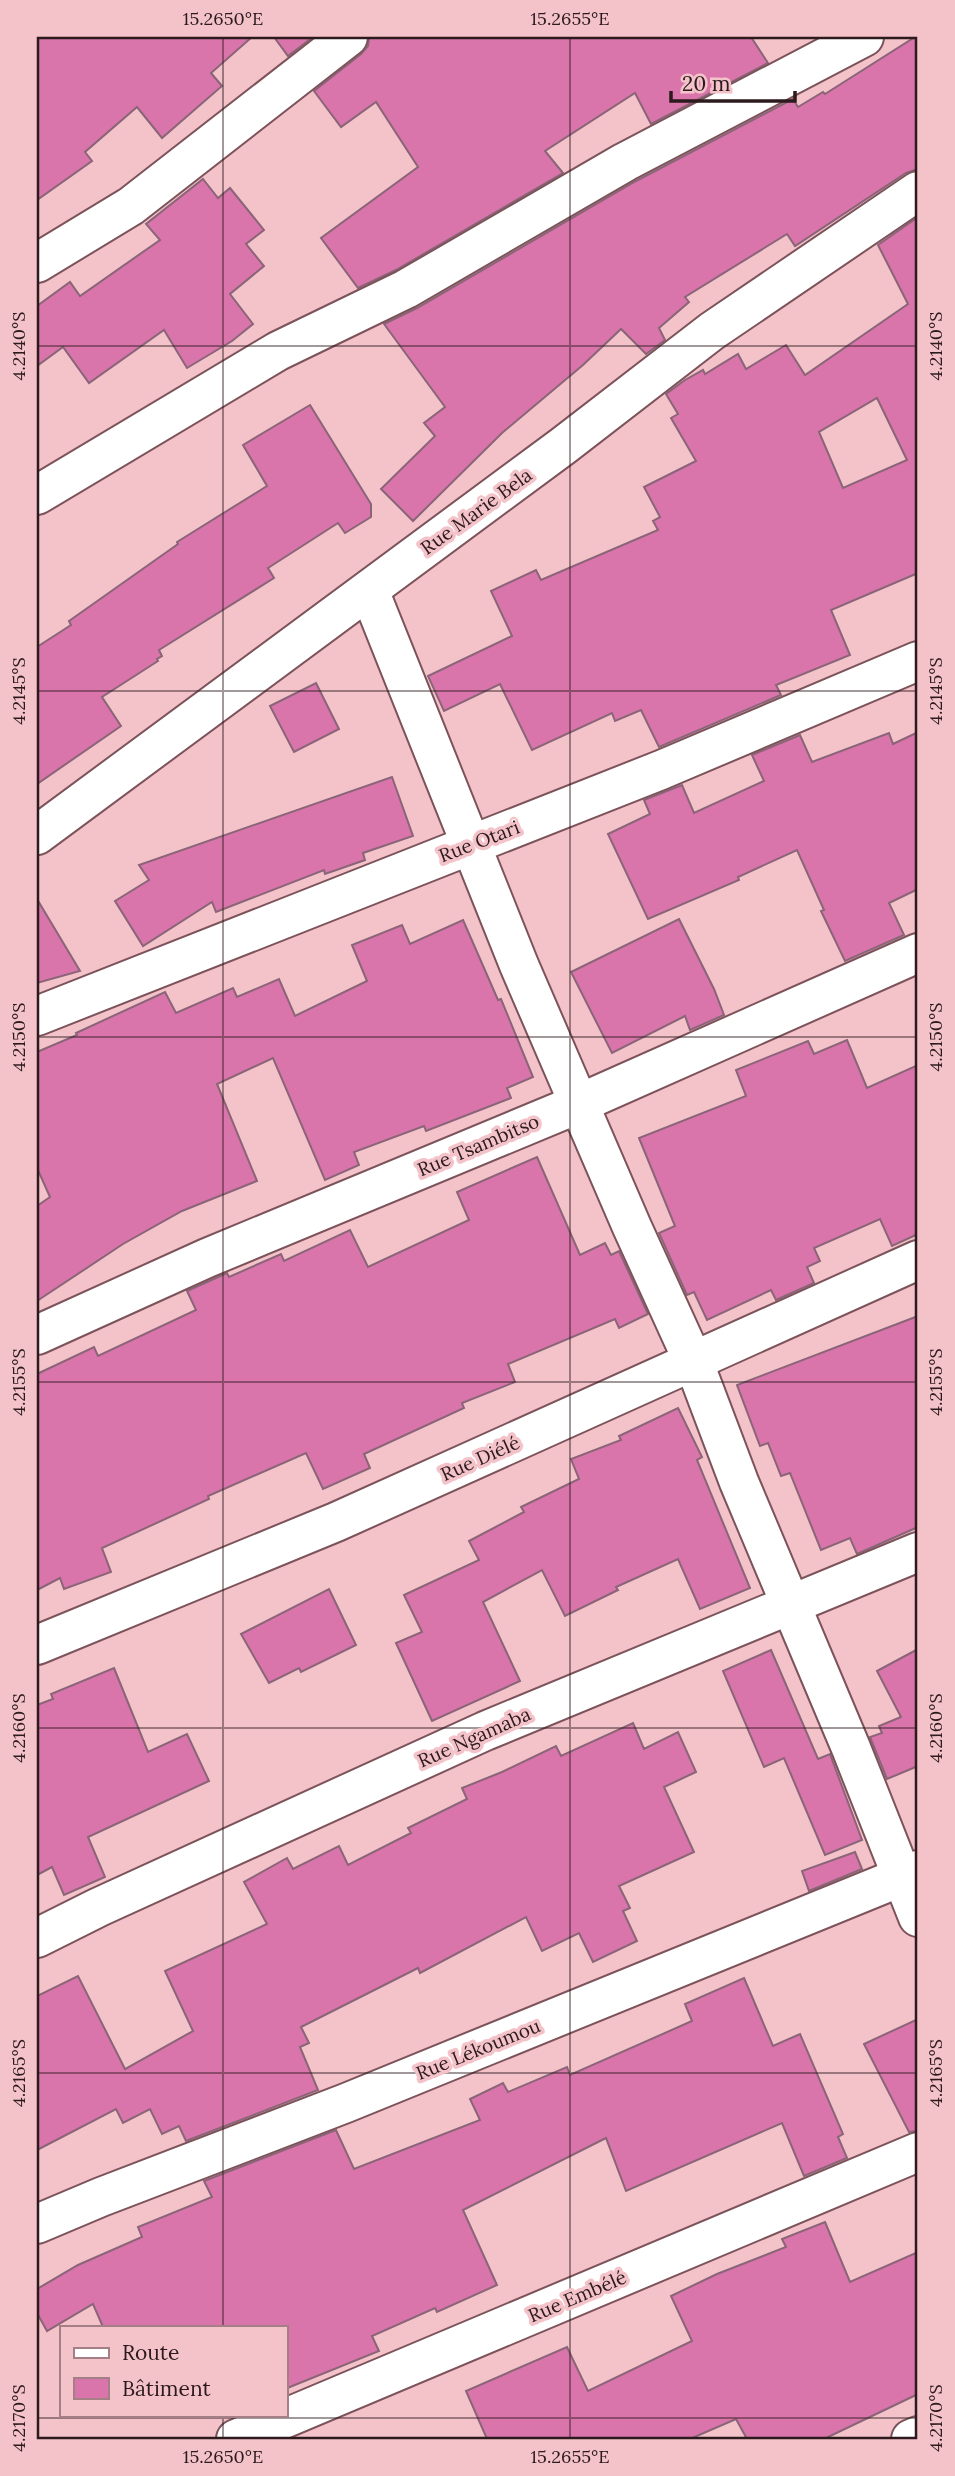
<svg xmlns="http://www.w3.org/2000/svg" width="955" height="2476" viewBox="0 0 955 2476" font-family="Lora,serif">
  <rect width="100%" height="100%" fill="#f4c3ca"/>
  <!-- building -->
  <g fill="#d975ab" stroke="#8a6477" stroke-width="2" fill-rule="evenodd">
    <polygon points="37,37 252,37 211,73 222,86 162,138 137,107 85,152 92,161 37,200"/>
    <polygon points="274,37 313,37 288,56"/>
    <polygon points="369,37 751,37 768,63 651,124 635,93 545,151 563,173 396,270 358,288 321,238 418,167 376,102 341,127 314,91 361,54 368,46"/>
    <polygon points="915,37 918,37 918,169 906,173 795,246 787,234 685,297 689,302 659,328 665,340 646,354 621,329 583,365 502,433 413,521 381,489 435,436 424,423 445,407 384,324 417,308 636,181 793,99 798,107 823,92 825,94"/>
    <polygon points="203,179 218,198 230,188 264,230 246,244 264,266 230,294 253,324 232,341 187,368 164,330 89,383 63,347 37,366 37,306 70,282 80,296 160,240 146,224"/>
    <path d="M 918,217 L 918,573 L 831,610 L 850,655 L 776,685 L 781,695 L 659,747 L 641,710 L 615,721 L 612,713 L 532,750 L 500,684 L 444,711 L 428,676 L 512,636 L 491,591 L 536,570 L 541,580 L 658,530 L 653,521 L 660,517 L 644,487 L 696,461 L 671,418 L 678,414 L 666,394 L 685,380 L 703,370 L 705,374 L 738,354 L 746,369 L 786,345 L 805,375 L 908,304 L 878,245 ZM 877,398 L 907,460 L 843,488 L 819,432 Z"/>
    <polygon points="310,405 371,504 371,517 345,533 338,523 268,568 274,578 159,650 162,656 157,659 158,661 102,697 121,726 37,784 37,647 71,625 69,621 178,544 177,542 267,486 243,445"/>
    <polygon points="316,683 339,729 294,752 270,706"/>
    <polygon points="918,732 918,889 889,903 904,935 845,961 821,911 824,910 797,850 738,877 739,880 648,919 608,834 650,814 644,800 682,785 694,813 764,781 752,755 800,735 812,762 889,733 893,744"/>
    <polygon points="392,777 413,836 363,853 365,860 325,874 324,870 216,912 212,902 143,946 115,901 149,880 139,865"/>
    <polygon points="37,899 80,971 37,983"/>
    <polygon points="679,919 714,989 724,1015 690,1030 685,1016 612,1053 571,972"/>
    <polygon points="463,920 498,1000 501,999 533,1077 507,1088 511,1098 426,1131 424,1126 354,1152 359,1165 325,1180 273,1058 217,1084 257,1181 182,1211 123,1244 37,1301 37,1206 50,1197 37,1168 37,1052 77,1035 76,1033 165,992 176,1013 233,988 237,997 279,979 295,1016 367,981 352,945 402,925 410,944"/>
    <polygon points="847,1040 867,1088 918,1065 918,1234 892,1246 880,1219 814,1248 820,1261 807,1267 814,1283 776,1300 771,1290 707,1320 694,1292 687,1295 659,1233 675,1226 639,1138 746,1096 736,1070 808,1041 814,1054"/>
    <polygon points="537,1157 580,1255 605,1243 611,1255 619,1251 648,1314 619,1328 615,1319 508,1364 515,1382 462,1403 464,1408 364,1454 370,1468 323,1489 306,1453 208,1496 209,1499 102,1548 111,1572 64,1589 60,1578 37,1590 37,1374 94,1347 98,1356 196,1310 187,1291 227,1273 229,1277 281,1254 284,1261 350,1230 368,1267 469,1220 457,1192"/>
    <polygon points="918,1316 918,1527 857,1554 850,1538 821,1550 790,1473 781,1476 768,1443 760,1446 737,1385"/>
    <polygon points="678,1408 702,1457 697,1460 750,1588 700,1609 678,1559 616,1587 618,1590 565,1616 542,1570 483,1602 520,1681 432,1721 396,1643 422,1632 404,1595 479,1560 469,1541 524,1512 521,1507 579,1479 571,1459 621,1440 619,1436"/>
    <polygon points="329,1589 356,1645 301,1672 299,1668 269,1683 241,1634"/>
    <polygon points="918,1649 918,1766 887,1779 870,1737 882,1733 879,1726 901,1717 877,1671"/>
    <polygon points="771,1650 818,1759 830,1754 862,1840 825,1855 784,1758 764,1767 723,1671"/>
    <polygon points="114,1668 148,1752 187,1734 209,1781 88,1837 105,1877 64,1895 52,1867 37,1875 37,1705 53,1699 51,1694"/>
    <polygon points="633,1723 644,1749 678,1732 696,1772 664,1787 694,1852 619,1886 630,1908 623,1911 637,1941 593,1962 579,1933 542,1951 526,1917 420,1973 418,1968 301,2027 309,2043 300,2047 318,2090 186,2141 179,2126 162,2134 150,2109 123,2123 116,2109 37,2150 37,1996 78,1976 125,2069 193,2031 165,1971 267,1924 244,1882 287,1858 293,1869 339,1846 348,1865 411,1833 408,1828 467,1799 462,1788 502,1772 556,1746 561,1756"/>
    <polygon points="855,1852 862,1869 809,1891 802,1871"/>
    <polygon points="744,1978 773,2046 800,2034 843,2134 838,2137 847,2158 804,2176 782,2123 626,2191 606,2138 463,2210 497,2285 437,2312 435,2308 372,2336 379,2351 285,2389 285,2327 103,2327 93,2304 47,2331 37,2313 37,2289 78,2265 142,2237 138,2227 212,2197 204,2181 336,2130 354,2169 480,2120 470,2099 503,2083 508,2092 567,2067 570,2075 692,2021 685,2004"/>
    <polygon points="918,2019 918,2131 909,2132 864,2044"/>
    <polygon points="825,2222 850,2282 918,2252 918,2394 824,2439 747,2439 736,2419 690,2439 487,2439 466,2391 567,2347 588,2391 692,2341 671,2296 717,2274 786,2247 782,2239"/>
  </g>
  <g fill="none" stroke-linecap="round" stroke-linejoin="round">
    <defs>
      <g id="street">
        <polyline points="37,263 131,206 348,37"/>
        <polyline points="37,495 278,351 406,289 625,162 864,37"/>
        <polyline points="369,590 519,965 632,1227 694,1363 739,1482 851,1748 918,1917"/>
        <polyline points="37,835 563,446 712,331 918,191"/>
        <polyline points="37,1016 661,770 918,661"/>
        <polyline points="37,1335 207,1258 578,1104 918,953"/>
        <polyline points="37,1645 336,1522 918,1260"/>
        <polyline points="37,1938 99,1907 485,1731 918,1552"/>
        <polyline points="37,2224 101,2197 346,2103 918,1870"/>
        <polyline points="236,2439 918,2152"/>
        <polyline points="911,2439 918,2436"/>
      </g>
    </defs>
    <!-- street casing -->
    <use href="#street" stroke="#7c535a" stroke-width="42"/>
    <!-- street -->
    <use href="#street" stroke="#fff" stroke-width="38"/>
  </g>
  <!-- ticks -->
  <path fill="none" stroke="#2c1a1d" stroke-width="2" stroke-opacity="0.45" d="M 223,37 L 223,2327M 570,37 L 570,2439M 917,37 L 917,2439M 37,346 L 918,346M 37,691 L 918,691M 37,1037 L 918,1037M 37,1382 L 918,1382M 37,1728 L 918,1728M 37,2073 L 918,2073M 223,2415 L 223,2439M 37,2418 L 918,2418"/>
  <g text-anchor="middle" dominant-baseline="central" stroke-width="7" stroke-linejoin="round" paint-order="stroke">
    <!-- street labels -->
    <g font-size="19" fill="#2c1a1d" stroke="#f4c3ca">
      <text transform="translate(476 511) rotate(-36)">Rue Marie Bela</text>
      <text transform="translate(479 841) rotate(-21)">Rue Otari</text>
      <text transform="translate(478 1145) rotate(-23)">Rue Tsambitso</text>
      <text transform="translate(480 1458) rotate(-24)">Rue Diélé</text>
      <text transform="translate(474 1737) rotate(-24)">Rue Ngamaba</text>
      <text transform="translate(478 2049) rotate(-22)">Rue Lékoumou</text>
      <text transform="translate(577 2296) rotate(-23)">Rue Embélé</text>
    </g>
  </g>
  <!-- border -->
  <rect width="955" height="2476" fill="none" stroke="#f4c3ca" stroke-width="77"/>
  <!-- legend -->
  <rect x="60" y="2326" width="228" height="91" fill="#f4c3ca" stroke="#a47f85" stroke-width="2"/>
  <rect x="74" y="2348" width="35" height="10" fill="#ffffff" stroke="#a47f85" stroke-width="2"/>
  <text x="122" y="2360" font-size="21" fill="#2c1a1d">Route</text>
  <rect x="74" y="2378" width="35" height="21" fill="#d975ab" stroke="#a47f85" stroke-width="2"/>
  <text x="122" y="2396" font-size="21" fill="#2c1a1d">Bâtiment</text>
  <!-- scale -->
  <path d="M671 91v10h124v-10" fill="none" stroke="#2c1a1d" stroke-width="3.5"/>
  <text x="682" y="91" font-size="21" fill="#2c1a1d" stroke="#f4c3ca" stroke-width="5" paint-order="stroke">20 m</text>
  <rect x="38" y="38" width="878" height="2400" fill="none" stroke="#2c1a1d" stroke-width="2.5"/>
  <g font-size="18" text-anchor="middle" fill="#2c1a1d">
    <text x="223" y="25">15.2650°E</text>
    <text x="570" y="25">15.2655°E</text>
    <text transform="translate(19 346) rotate(-90)" y="6">4.2140°S</text>
    <text transform="translate(936 346) rotate(-90)" y="6">4.2140°S</text>
    <text transform="translate(19 691) rotate(-90)" y="6">4.2145°S</text>
    <text transform="translate(936 691) rotate(-90)" y="6">4.2145°S</text>
    <text transform="translate(19 1037) rotate(-90)" y="6">4.2150°S</text>
    <text transform="translate(936 1037) rotate(-90)" y="6">4.2150°S</text>
    <text transform="translate(19 1382) rotate(-90)" y="6">4.2155°S</text>
    <text transform="translate(936 1382) rotate(-90)" y="6">4.2155°S</text>
    <text transform="translate(19 1728) rotate(-90)" y="6">4.2160°S</text>
    <text transform="translate(936 1728) rotate(-90)" y="6">4.2160°S</text>
    <text transform="translate(19 2073) rotate(-90)" y="6">4.2165°S</text>
    <text transform="translate(936 2073) rotate(-90)" y="6">4.2165°S</text>
    <text transform="translate(19 2418) rotate(-90)" y="6">4.2170°S</text>
    <text transform="translate(936 2418) rotate(-90)" y="6">4.2170°S</text>
    <text x="223" y="2463">15.2650°E</text>
    <text x="570" y="2463">15.2655°E</text>
  </g>
</svg>
